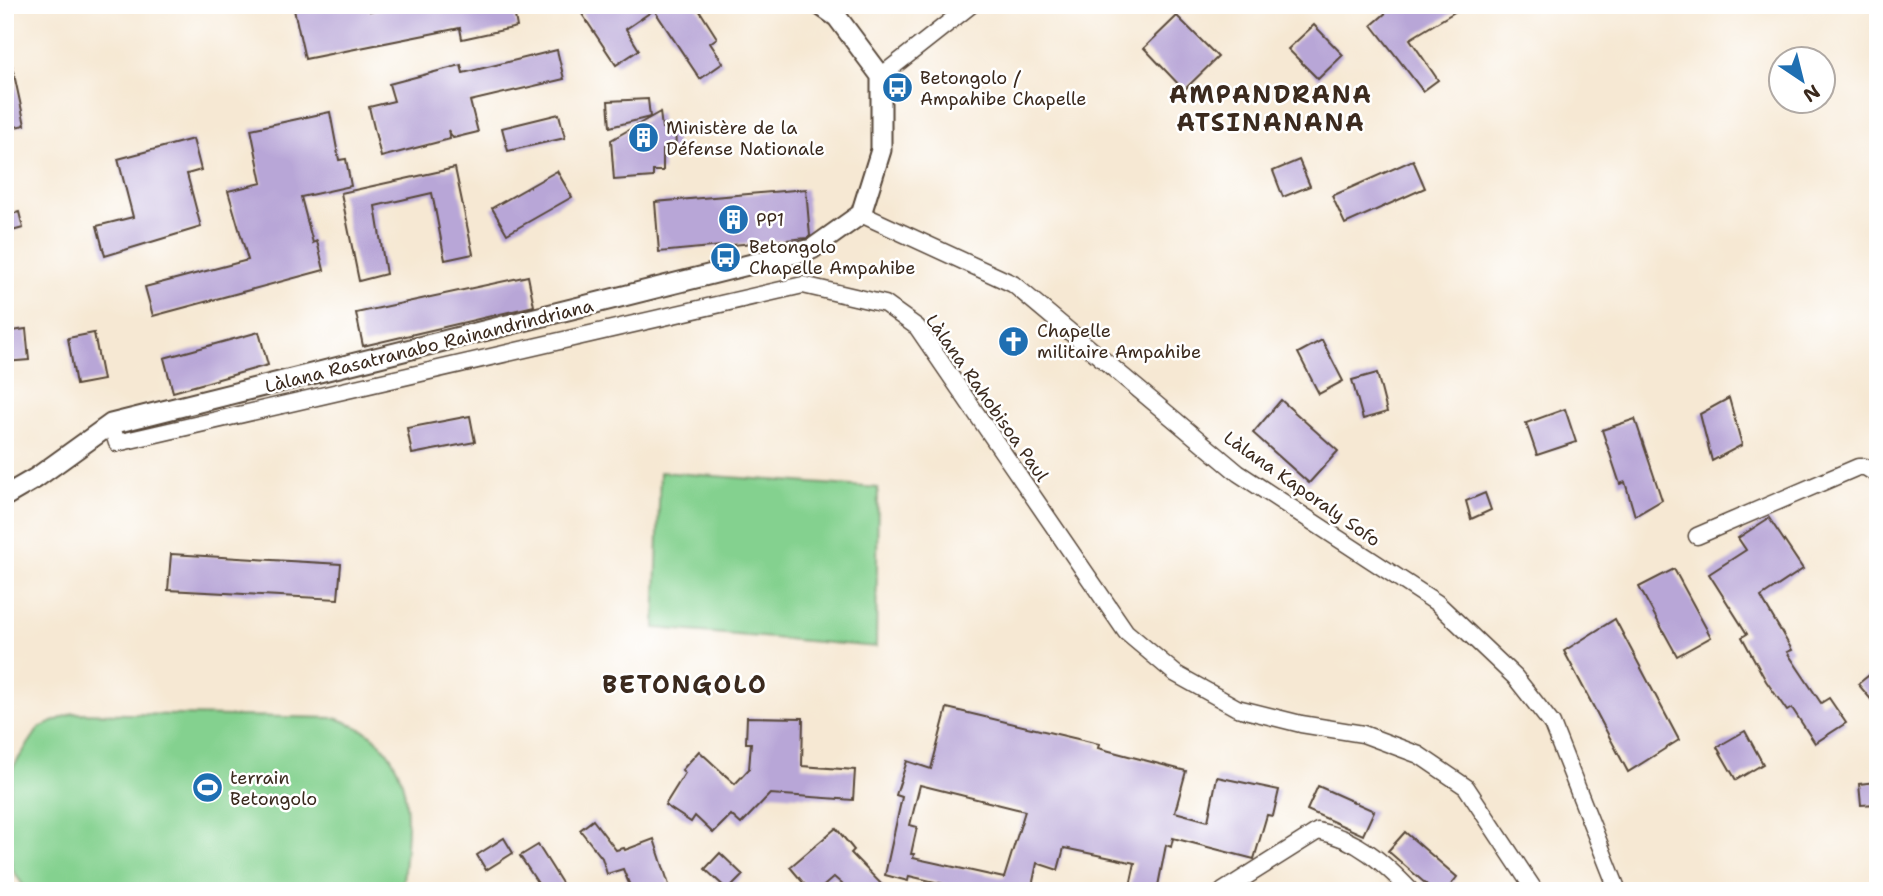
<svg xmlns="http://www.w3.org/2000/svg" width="1883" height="896" viewBox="0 0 1883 896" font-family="'Shantell Sans',sans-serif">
  <rect width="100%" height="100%" fill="#fff"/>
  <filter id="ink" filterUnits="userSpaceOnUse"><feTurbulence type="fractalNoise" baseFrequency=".0143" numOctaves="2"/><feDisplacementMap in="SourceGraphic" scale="14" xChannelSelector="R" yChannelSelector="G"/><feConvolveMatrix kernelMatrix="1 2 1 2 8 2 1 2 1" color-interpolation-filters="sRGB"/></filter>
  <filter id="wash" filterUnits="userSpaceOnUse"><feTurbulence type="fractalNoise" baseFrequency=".00686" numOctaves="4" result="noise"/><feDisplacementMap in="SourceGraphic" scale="28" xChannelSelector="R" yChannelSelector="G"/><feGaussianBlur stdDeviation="1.57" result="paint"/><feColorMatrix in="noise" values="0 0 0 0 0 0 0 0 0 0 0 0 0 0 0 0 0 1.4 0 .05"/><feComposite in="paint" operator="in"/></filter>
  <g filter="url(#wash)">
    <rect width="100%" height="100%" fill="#f6e8d3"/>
    <!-- green -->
    <g fill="#84d18f" stroke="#607e56" stroke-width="2">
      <polygon points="660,472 878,488 876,647 655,628"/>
      <path d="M 73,713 L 337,718 C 349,724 366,729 375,738 C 417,777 407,831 403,882 L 396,891 L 27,891 L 12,869 L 5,825 L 13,767 L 39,728 Z"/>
    </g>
    <g id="blocks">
      <!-- building -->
      <g fill="#b8a6d7" fill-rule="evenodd">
        <polygon points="293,5 370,5 370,11 394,5 513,5 517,27 462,39 460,28 305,59"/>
        <polygon points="576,5 696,5 717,38 710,43 723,63 700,79 654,10 626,29 639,50 616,65"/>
        <polygon points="1395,5 1466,5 1410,39 1438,80 1423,91 1372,25"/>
        <polygon points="1177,16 1218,57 1184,90 1144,48"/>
        <polygon points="1314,25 1343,55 1318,79 1288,49"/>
        <polygon points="557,50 564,79 470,101 478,132 453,138 448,130 450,139 381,157 369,107 394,101 389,84 461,65 463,73"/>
        <polygon points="12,65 25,125 5,129 5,66"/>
        <polygon points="648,99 650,117 610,127 608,101"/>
        <polygon points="330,112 339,160 346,159 351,186 301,197 313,243 317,241 324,270 153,316 145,287 248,260 228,191 262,183 251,129"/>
        <polygon points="660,112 662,128 675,127 676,149 663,150 663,171 653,171 653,177 614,180 611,140"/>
        <polygon points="559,114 565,138 508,151 502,128"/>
        <polygon points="193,139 201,170 187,174 201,227 105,256 97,226 133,217 118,159"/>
        <polygon points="1299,160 1310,186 1283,197 1273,171"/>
        <polygon points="1413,160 1425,188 1345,224 1332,196"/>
        <polygon points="455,168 473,254 445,260 432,193 375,206 386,274 359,281 341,193"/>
        <polygon points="557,171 572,197 507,234 492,208"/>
        <polygon points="806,189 810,236 807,238 659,252 655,202"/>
        <polygon points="19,212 23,228 5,233 5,216"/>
        <polygon points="528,276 534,306 363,346 356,313"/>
        <polygon points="26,329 29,360 5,362 5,332"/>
        <polygon points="259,332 268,365 173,392 164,358"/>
        <polygon points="94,333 103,380 76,385 68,338"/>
        <polygon points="1322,340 1343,381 1319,394 1298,353"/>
        <polygon points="1377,373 1387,412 1363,419 1352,380"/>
        <polygon points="1729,398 1742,445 1712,461 1700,414"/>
        <polygon points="1281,400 1338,451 1309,483 1253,433"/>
        <polygon points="1565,409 1576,442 1537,455 1526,423"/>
        <polygon points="470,416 475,442 412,454 407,428"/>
        <polygon points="1635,419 1662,500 1635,516 1625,482 1620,484 1602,430"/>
        <polygon points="1485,493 1491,510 1471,519 1466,501"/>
        <polygon points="1769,518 1803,569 1761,597 1792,650 1787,652 1821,703 1829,698 1846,723 1815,743 1792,708 1787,711 1766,681 1742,637 1747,634 1709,574 1746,550 1738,538"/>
        <polygon points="171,554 341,564 338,599 168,590"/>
        <polygon points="1674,569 1711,637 1677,656 1639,587"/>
        <polygon points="1615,619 1679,740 1628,772 1564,651"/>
        <polygon points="1878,668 1878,708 1858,684"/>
        <path d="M 947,708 L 1099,744 L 1098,748 L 1186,771 L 1175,812 L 1208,821 L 1217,777 L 1279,790 L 1273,816 L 1267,815 L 1254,859 L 1173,838 L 1171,847 L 1166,845 L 1157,891 L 1129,891 L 1135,863 L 1064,848 L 1058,870 L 1037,863 L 1031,891 L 974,891 L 909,876 L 908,881 L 885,875 L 902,797 L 896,795 L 907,761 L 931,769 ZM 920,785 L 1025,811 L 1004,878 L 913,858 L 914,854 L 911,854 L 917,827 L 910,825 Z"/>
        <polygon points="747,717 803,718 802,766 855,770 853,800 770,794 741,824 731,815 713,833 695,816 691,822 665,805 685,773 682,770 699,751 735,784 749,769 751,743 746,743"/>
        <polygon points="1745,731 1763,764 1736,780 1717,747"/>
        <polygon points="1876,782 1877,804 1861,805 1859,784"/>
        <polygon points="1318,786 1374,811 1363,835 1307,810"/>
        <polygon points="593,820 616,850 624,848 625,850 654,839 671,891 632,891 623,869 607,874 602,858 580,830"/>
        <polygon points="836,828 854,850 851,853 888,891 850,891 834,877 818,891 810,891 790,867"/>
        <polygon points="1405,832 1457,877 1446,891 1434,891 1388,851"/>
        <polygon points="504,838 513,853 486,870 477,855"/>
        <polygon points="538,845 567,891 543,891 520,856"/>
        <polygon points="720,853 743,875 728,890 705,869"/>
      </g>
    </g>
  </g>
  <g filter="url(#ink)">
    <use href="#blocks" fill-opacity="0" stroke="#574639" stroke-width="2"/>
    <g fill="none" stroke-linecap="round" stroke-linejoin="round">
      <defs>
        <g id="minor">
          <polyline points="881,76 971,5"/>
          <polyline points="861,214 1013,284 1238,473 1437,603 1515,677 1552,724 1618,891"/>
          <polyline points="111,424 117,443 803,285 885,304 917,327 1126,632 1176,674 1237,708 1301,724 1363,734 1419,755 1466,787 1535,891"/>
          <polyline points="1697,536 1858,467 1865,467 1878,475"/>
          <path d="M 1223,891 L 1318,831 C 1358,839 1383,862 1411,891"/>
        </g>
        <polyline id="tertiary" points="5,496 36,478 111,424 812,249 861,214 881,150 881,76 837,17 820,5"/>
      </defs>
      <!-- minor casing -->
      <use href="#minor" stroke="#574639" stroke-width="19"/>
      <!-- tertiary casing -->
      <use href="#tertiary" stroke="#574639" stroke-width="23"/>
      <!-- minor -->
      <use href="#minor" stroke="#fff" stroke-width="16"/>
      <!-- tertiary -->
      <use href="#tertiary" stroke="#fff" stroke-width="19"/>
    </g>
  </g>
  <!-- icons -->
  <defs>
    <symbol id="bus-disc" viewBox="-11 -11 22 22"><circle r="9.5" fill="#1f6fb2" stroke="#fff"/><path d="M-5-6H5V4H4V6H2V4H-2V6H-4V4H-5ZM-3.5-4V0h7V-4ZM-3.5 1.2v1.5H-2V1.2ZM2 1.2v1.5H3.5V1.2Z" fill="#fff"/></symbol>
    <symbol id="building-disc" viewBox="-11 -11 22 22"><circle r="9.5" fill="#1f6fb2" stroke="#fff"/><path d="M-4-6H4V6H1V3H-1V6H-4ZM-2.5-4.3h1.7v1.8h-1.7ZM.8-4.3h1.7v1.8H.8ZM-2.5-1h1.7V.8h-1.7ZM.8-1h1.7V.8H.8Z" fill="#fff"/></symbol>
    <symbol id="church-disc" viewBox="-11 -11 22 22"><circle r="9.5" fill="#1f6fb2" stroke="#fff"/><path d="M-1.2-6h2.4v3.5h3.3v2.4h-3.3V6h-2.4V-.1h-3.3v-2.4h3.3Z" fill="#fff"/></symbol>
    <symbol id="stadium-disc" viewBox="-11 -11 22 22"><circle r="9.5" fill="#1f6fb2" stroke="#fff"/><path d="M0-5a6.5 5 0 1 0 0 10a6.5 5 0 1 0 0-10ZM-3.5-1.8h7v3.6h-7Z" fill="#fff"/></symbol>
  </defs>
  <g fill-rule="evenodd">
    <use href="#bus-disc" x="880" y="70" width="35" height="35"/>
    <use href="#building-disc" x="626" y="120" width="35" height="35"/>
    <use href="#building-disc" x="716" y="202" width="35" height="35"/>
    <use href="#bus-disc" x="708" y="240" width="35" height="35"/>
    <use href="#church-disc" x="996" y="324" width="35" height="35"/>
    <use href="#stadium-disc" x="190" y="770" width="35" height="35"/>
  </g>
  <g text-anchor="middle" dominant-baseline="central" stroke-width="5" stroke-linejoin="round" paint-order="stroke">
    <!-- poi labels -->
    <g font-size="18" fill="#3b2a1e" stroke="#fff" text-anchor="start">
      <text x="920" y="78">Betongolo /<tspan x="920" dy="21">Ampahibe Chapelle</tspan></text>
      <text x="666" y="128">Ministère de la<tspan x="666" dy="21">Défense Nationale</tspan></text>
      <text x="756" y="220">PP1</text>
      <text x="749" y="247">Betongolo<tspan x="749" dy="21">Chapelle Ampahibe</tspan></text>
      <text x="1037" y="331">Chapelle<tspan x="1037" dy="21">militaire Ampahibe</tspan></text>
      <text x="230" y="778">terrain<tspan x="230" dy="21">Betongolo</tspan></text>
    </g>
    <!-- street labels -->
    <g font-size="18" fill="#3b2a1e" stroke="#fff">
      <text transform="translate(429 346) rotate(-14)">Làlana Rasatranabo Rainandrindriana</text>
      <text transform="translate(987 398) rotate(55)">Làlana Rahobisoa Paul</text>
      <text transform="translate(1302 489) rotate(35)">Làlana Kaporaly Sofo</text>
    </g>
    <!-- district labels -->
    <g font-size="24" font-weight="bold" letter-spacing="2" fill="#3b2a1e" stroke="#fff">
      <text x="1271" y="95">AMPANDRANA<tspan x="1271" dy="28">ATSINANANA</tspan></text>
      <text x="685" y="685">BETONGOLO</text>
    </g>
  </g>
  <!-- margin -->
  <rect width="1883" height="896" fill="none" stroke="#fff" stroke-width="28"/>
  <!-- north arrow -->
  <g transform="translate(1802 80) rotate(145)"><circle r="33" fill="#ffffff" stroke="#b1aaa5" stroke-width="2"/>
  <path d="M0-5L12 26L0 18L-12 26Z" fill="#1f6fb2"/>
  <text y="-10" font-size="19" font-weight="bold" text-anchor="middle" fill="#3b2a1e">N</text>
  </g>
</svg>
